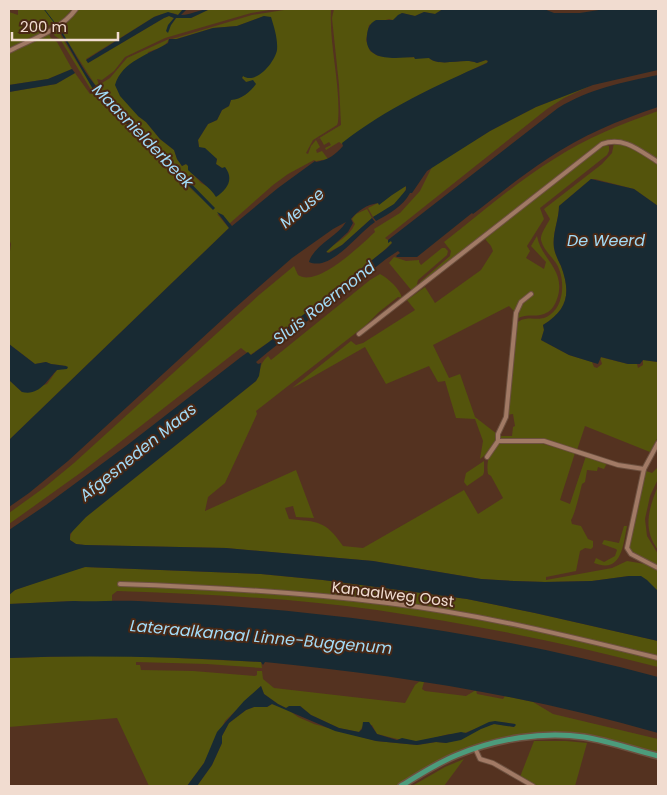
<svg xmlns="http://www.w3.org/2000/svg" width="667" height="795" viewBox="0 0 667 795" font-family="Poppins,sans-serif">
  <rect width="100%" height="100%" fill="#543220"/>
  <!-- green -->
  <g fill="#54540c">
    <path d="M 18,9 L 72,9 C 66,16 59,26 49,25 L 48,29 L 9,48 L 9,12 L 18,15 Z"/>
    <path d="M 79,9 L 183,9 L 178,15 C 170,11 161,14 154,17 L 86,59 L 88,63 L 164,18 L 169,16 L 174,18 L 170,23 L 171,25 L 176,18 L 191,18 L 210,9 L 275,9 L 251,13 L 165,38 L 125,57 L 114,71 L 102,80 L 97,79 L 99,85 L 110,78 L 127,58 L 169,39 C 166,47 156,49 148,52 L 138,116 L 146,122 L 160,139 L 174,150 L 177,159 L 182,166 L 186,164 L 189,166 L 189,170 L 201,183 L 212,189 L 222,168 L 216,164 L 217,159 L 199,147 L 198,140 L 208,124 L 217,120 L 222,110 L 229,106 L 231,100 L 246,82 L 242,78 L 264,16 L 237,26 L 213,28 L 176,39 L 172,39 L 252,15 L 290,9 L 331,9 C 329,47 341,84 338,122 L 337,125 L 313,140 L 306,153 L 308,154 L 311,146 L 316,140 L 341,125 L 339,85 L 332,18 L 334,9 L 443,9 L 435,14 L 424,12 L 415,16 L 402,13 L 393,20 L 389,19 L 369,25 L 366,40 L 370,51 L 378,56 L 429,58 C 441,68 464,57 477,63 L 486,60 L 488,62 L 419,95 L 370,124 L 342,144 L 339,142 L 326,150 L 325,148 L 331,145 L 329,142 L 324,145 L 320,138 L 316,140 L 320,147 L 316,150 L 317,153 L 322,151 L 328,159 L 316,161 L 314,160 L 288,174 L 273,185 L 229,224 L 223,215 L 217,214 L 229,228 L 9,440 L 9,380 L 22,392 L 47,384 L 57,370 L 66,366 L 51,364 L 46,362 L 35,364 L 9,344 L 9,258 L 11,244 L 9,239 L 9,92 L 56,84 L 75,73 L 90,94 L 93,93 L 60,39 L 55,36 L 52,31 L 58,29 L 62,38 L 96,93 L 198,196 L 119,108 L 102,93 L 94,83 L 59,28 L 67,23 Z"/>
    <polygon points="48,33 51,38 57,42 72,69 48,79 9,85 9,54"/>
    <path d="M 592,85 L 564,98 L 547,109 L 385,238 L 388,240 L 388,242 L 391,241 L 392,243 L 381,253 L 269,342 L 250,355 L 241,348 L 237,351 L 83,471 L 9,524 L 9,513 L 45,487 L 74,463 L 259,295 L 294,266 L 298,275 C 317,288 361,245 375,232 L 374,229 L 400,213 L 420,191 L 432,167 L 490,131 L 536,107 Z"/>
    <path d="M 658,111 L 658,160 C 638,148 623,132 599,144 L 421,285 L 420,282 L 450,256 L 451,251 L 444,242 C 480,214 515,183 554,159 C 586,138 622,124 658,111 Z"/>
    <path d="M 614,143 L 629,146 L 658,164 L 658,206 L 634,189 L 595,179 L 591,179 L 559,206 C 559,220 552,233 554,248 C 555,254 558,260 561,266 C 571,293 568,310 543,325 L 544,330 L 541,340 L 569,355 L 592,362 L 594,367 L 597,368 L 602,364 L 600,357 L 628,364 L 637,364 L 638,368 L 643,365 L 643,360 L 658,362 L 658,437 L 650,452 L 585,426 L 577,450 L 544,440 L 500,439 L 499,436 L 512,436 L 513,427 L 515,426 L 513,414 L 507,415 L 515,324 C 518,322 522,319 525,319 C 535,317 541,322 551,314 C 565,303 565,277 556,263 C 551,256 543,249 541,240 C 540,234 547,225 550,219 L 544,209 L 602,164 L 612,153 Z"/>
    <path d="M 605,145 L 609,146 L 609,151 L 607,155 L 540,208 L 544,219 L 527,246 L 530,251 L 526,258 L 544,269 L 546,262 L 531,246 L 537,236 C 541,259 565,269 558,296 C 556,302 554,308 548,312 C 534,320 528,310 512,322 L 514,311 L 509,306 L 433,345 L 449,378 L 460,374 L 475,417 L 497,434 C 496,445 488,453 480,459 L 483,441 L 475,419 L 456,418 L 445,381 L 438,382 L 429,366 L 386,384 L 365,347 L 300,384 L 292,388 L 351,341 L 356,345 L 363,343 L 415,310 L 407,300 L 425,287 L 435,303 L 481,270 L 493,251 L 491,246 L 485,239 L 578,164 Z"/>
    <path d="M 404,186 L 406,187 C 404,201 385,211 373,217 L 368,208 L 378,203 L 379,204 Z"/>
    <path d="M 367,209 L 372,218 L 342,245 L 327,253 L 327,250 C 338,241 349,237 355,224 L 352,219 L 356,214 Z"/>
    <polygon points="442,248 445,248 448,251 447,255 418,280 417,284 419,287 412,291 389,263 394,257 406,261 419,260 419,262 421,265"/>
    <path d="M 380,274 C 389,279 400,289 402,298 L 398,297 L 379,312 L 366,325 L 256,411 L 257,414 L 225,483 L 208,497 L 205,511 L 296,470 L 314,518 L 296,517 L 293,506 L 285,508 L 289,519 C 318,522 325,520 343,546 L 363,548 L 464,490 L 478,514 L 503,498 L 491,476 L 488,474 C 486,463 489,448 500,442 L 540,443 L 575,453 L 560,500 L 570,504 L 586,456 L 607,463 L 604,469 L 598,467 L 597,471 L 587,470 L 585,482 L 582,484 C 580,492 575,514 571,520 L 572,524 L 581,526 L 588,539 L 593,541 L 593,547 L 591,549 L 585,548 L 580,551 L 576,571 L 546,577 L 546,580 L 612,568 L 627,561 L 645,564 L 658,571 L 658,591 L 640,576 L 629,576 L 592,581 L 545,582 L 514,581 L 481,579 L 373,561 L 226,548 L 85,545 L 76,544 L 70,540 C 70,529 79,524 86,517 L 256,381 C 262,370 258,365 268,356 L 271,360 L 370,280 Z"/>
    <polygon points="484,461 484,472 483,475 467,486 464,482 466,473"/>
    <polygon points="658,467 658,479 650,496 645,519 647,536 658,554 658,565 633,554 630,550 628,546 646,471 652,473"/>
    <path d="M 658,486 L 658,550 C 642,529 649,508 658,486 Z"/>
    <path d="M 624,526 L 627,526 C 623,545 622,574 594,563 L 596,558 L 604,562 L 615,556 L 617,550 L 616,549 L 602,544 L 604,540 L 619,543 Z"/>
    <path d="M 85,567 L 261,574 L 323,580 L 467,599 L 535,613 L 658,641 L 658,656 L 509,622 L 340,596 L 227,586 L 136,583 C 222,588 309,593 395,605 C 484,617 571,638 658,658 L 658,667 C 566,643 471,624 377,610 C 291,598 203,594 117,591 L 112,595 L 112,601 L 95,603 L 74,601 L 9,604 L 9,595 L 15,590 L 63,573 Z"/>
    <path d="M 110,655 L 261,662 L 262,668 L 207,664 L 136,662 L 136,665 L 140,665 L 141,670 L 193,671 L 255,676 L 257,675 L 257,671 L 262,671 L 263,679 L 274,688 L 405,703 L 415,685 L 420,681 L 424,682 L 422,689 L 425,691 L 466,696 L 476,690 L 477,694 L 503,699 L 505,696 L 533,702 L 553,714 L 658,739 L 658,754 L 596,738 L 517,736 L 492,740 L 458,752 L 396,786 L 197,786 L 212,765 L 222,743 L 222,736 L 229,723 L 246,710 L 254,707 L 267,707 L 272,704 L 287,709 L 298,717 L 314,724 L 376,741 L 417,745 L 436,742 L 446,743 L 490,725 L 495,724 L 514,727 L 515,724 C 489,720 491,723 467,732 C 462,734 454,734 449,734 C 440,736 431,739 423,741 C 411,743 389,737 377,734 L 372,725 L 363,726 L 359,732 L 339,728 L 311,715 L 300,706 L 286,708 L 278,704 L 264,694 L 261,686 L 225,721 L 204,763 L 187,786 L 149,786 L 117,718 L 9,727 L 9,658 Z"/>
    <polygon points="534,741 566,741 587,743 575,786 537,786 520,777"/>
    <polygon points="464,759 444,786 412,786 445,767"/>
  </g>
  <!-- water -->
  <g fill="#182a33">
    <path d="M 183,9 L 187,9 L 181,15 C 192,15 199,9 210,9 L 191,18 L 176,18 L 171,25 L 168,33 L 166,31 L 168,25 L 174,18 L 169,16 L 164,18 L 88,63 L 86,60 L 154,17 L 168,12 L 178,15 Z"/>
    <path d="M 443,9 L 544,9 L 554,13 L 580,13 L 605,9 L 658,9 L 658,70 L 593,85 L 536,107 L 490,131 L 427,171 L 412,193 L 410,193 C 403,206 389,214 376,221 L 373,217 L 394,204 L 406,190 L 406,186 L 392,195 L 379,205 L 378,203 C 366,205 359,210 351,219 L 353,223 L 348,232 L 326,252 L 329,253 L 342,245 L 372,218 L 375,222 C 358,233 331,272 309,262 C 313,246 338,236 346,222 L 333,229 L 292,258 L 235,308 L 68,461 L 29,493 L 9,507 L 9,440 L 229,228 L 217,212 L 223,215 L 232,226 L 278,188 L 315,161 L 316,162 C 328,160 335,155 343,146 L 342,143 C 385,109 437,85 487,63 L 488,61 L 486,60 L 477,63 C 464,57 441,68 429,58 L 415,59 L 414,57 C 397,58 363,63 367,35 C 368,28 369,24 376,20 L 393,20 L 398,15 L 402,13 L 415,16 L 424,12 L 435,14 Z"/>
    <path d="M 264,16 L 271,17 C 274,27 278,39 277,50 C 275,62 256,85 243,76 L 242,78 L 246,82 L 253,80 L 256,84 C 251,91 241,100 231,100 L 229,106 L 222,110 L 217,120 L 208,124 L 198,140 L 199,147 L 205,148 L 217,159 L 216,164 L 222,168 L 225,167 C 234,179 228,189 216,197 C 210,187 197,179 188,170 L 188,166 L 186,164 L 182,166 L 177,159 L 174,150 L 160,139 L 146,122 L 138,116 L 120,96 L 115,85 C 122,61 150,54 168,43 L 169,39 L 177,39 L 213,28 L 237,26 Z"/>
    <path d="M 58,28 L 61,30 C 72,48 82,69 95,85 C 103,94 115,100 120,111 L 215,208 L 213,210 L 94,91 Z"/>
    <polygon points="72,69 75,73 56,84 9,92 9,85 48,79"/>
    <path d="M 658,75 L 658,107 C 619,120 581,136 547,159 C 521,176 497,196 473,214 L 472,213 L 417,257 L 397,257 L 396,256 L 400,253 L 398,251 L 386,259 L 268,352 L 256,362 L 258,364 L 261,363 L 259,376 L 256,381 L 86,517 L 70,534 L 70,540 L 76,544 L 85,545 L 226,548 L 373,561 L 481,579 L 514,581 L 545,582 L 592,581 L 629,576 L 641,576 L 647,580 L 658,591 L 658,641 L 535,613 L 467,599 L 323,580 L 261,574 L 85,567 L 30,585 L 15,590 L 9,595 L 9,530 L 46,505 L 126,446 L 241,357 L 248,352 L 251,355 L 269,342 L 386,249 L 392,243 L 391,241 L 388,243 L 388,240 L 558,108 C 589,89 623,82 658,75 Z"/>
    <path d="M 591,179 L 634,189 L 658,206 L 658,362 L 643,360 L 640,364 L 628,364 L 601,357 L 598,364 L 569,355 L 541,340 L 544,330 L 543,325 C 568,310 571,293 561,266 C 558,260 555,254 554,248 C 552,233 559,220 559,206 Z"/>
    <path d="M 9,344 L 35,364 L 46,362 L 51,364 L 66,366 L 68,367 L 67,369 L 57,370 C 47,380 40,396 22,392 L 9,380 Z"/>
    <path d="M 74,601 C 95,602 116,600 138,601 C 163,602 188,604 214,605 C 364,615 513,638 658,677 L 658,733 C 530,696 398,675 265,662 L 263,665 L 261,662 C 177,657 93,655 9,658 L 9,604 Z"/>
    <polygon points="261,686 264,694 278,704 286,708 289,706 300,706 311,715 339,728 359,732 362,729 363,722 369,722 377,734 397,740 402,738 416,741 461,732 466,733 489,722 495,721 515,724 516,725 514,727 494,724 481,729 461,740 446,743 436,742 417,745 376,741 335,731 272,704 267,707 254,707 246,710 229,723 222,736 222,743 212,765 197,786 187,786 204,763 217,732 244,701"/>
  </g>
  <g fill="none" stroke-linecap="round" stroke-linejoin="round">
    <!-- stream -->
    <polyline stroke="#182a33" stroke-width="1" points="44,9 57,26"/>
    <defs>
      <g id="minor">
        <path d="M 9,51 C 32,39 61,30 76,9"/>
        <path d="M 359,334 L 602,144 C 624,136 640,151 658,162"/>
        <polyline points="498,441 498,434 506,417 516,313 521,302 531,294"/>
        <polyline points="498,441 544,441 618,465 644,469"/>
        <polyline points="658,443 644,469 627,548 631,554 658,568"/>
        <polyline points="487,457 498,441"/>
        <path d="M 120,584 C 210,587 299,592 388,603 C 479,614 569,636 658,658"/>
        <polyline points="475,748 480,759 493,763 533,786"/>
      </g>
      <path id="major" d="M 401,786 C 419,775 437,763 457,755 C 496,739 542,731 584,737 C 609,741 634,750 658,756"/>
    </defs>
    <!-- minor casing -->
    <use href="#minor" stroke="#6c503f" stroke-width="6"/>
    <!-- major casing -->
    <use href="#major" stroke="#6c503f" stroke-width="8"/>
    <!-- minor -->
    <use href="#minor" stroke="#a17a65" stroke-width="4"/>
    <!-- major -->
    <use href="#major" stroke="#4c9c7c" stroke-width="5"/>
  </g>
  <g text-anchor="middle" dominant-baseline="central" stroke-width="4" stroke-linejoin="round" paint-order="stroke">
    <!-- street labels -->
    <g font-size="15" fill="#f1dcd0" stroke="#492815">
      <text transform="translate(393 594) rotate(7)">Kanaalweg Oost</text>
    </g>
    <!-- water labels -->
    <g font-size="16" font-style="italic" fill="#a2dbf7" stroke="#492815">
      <text transform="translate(143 136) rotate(46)">Maasnielderbeek</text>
      <text transform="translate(302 208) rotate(-40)">Meuse</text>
      <text x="606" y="240">De Weerd</text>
      <text transform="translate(324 303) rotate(-38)">Sluis Roermond</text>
      <text transform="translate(138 452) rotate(-39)">Afgesneden Maas</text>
      <text transform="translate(261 637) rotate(5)">Lateraalkanaal Linne-Buggenum</text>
    </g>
  </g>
  <!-- border -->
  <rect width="667" height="795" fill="none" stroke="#f1dcd0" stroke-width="20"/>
  <!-- scale -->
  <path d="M12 32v8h106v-8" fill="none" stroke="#f1dcd0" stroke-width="2.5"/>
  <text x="20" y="32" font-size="15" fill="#f1dcd0" stroke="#492815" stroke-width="4" paint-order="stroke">200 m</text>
</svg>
